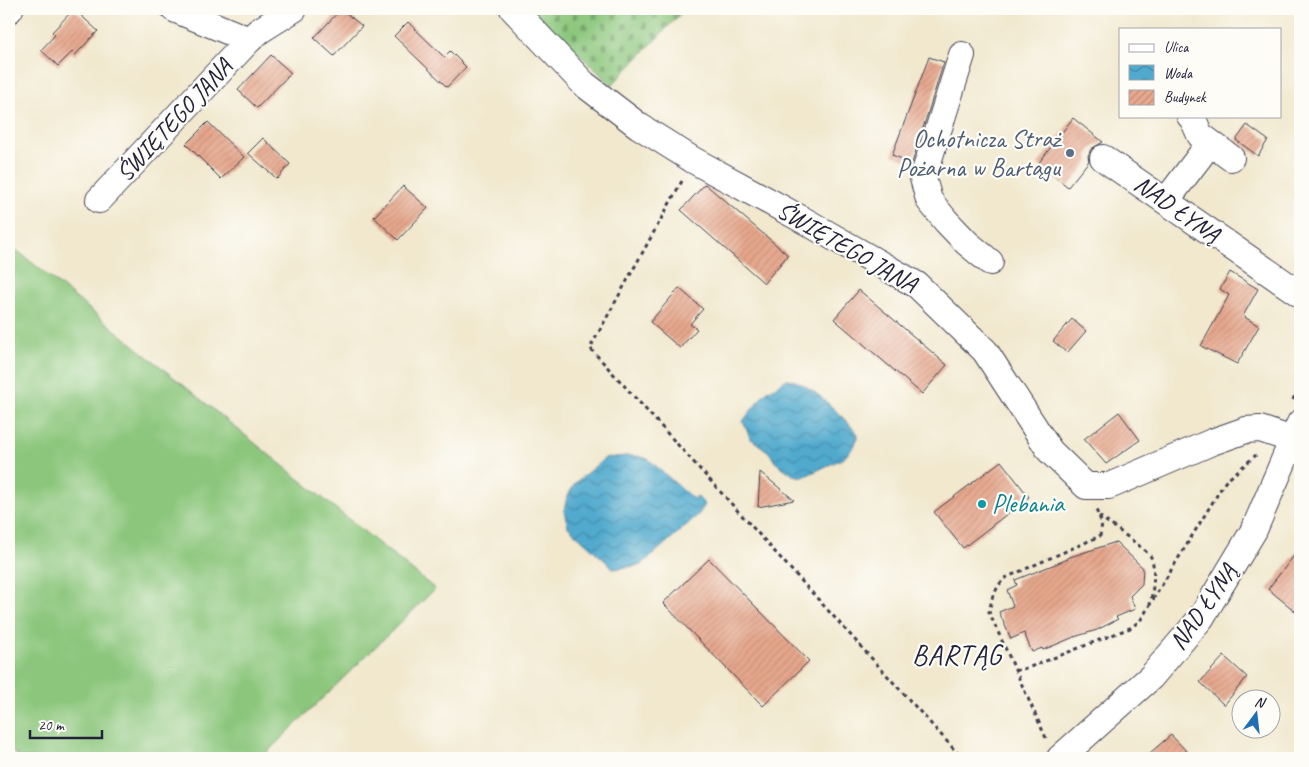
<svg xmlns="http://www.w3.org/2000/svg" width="1309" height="767" viewBox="0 0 1309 767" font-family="Caveat,sans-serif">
  <defs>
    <pattern id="cemetery-stones" width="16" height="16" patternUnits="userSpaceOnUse" patternTransform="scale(1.25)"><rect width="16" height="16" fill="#8bc67b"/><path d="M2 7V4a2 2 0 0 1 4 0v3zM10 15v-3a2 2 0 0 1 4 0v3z" fill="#71a066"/></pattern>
    <pattern id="water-waves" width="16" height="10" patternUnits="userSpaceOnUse" patternTransform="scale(1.25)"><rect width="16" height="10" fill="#51aace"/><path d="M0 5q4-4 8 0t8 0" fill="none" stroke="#438aa8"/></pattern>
    <pattern id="building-hatch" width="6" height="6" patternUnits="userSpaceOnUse" patternTransform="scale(1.25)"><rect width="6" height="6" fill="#e6a78c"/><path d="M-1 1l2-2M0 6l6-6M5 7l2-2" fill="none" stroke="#c58f7a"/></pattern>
  </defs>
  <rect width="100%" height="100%" fill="#fdfcf7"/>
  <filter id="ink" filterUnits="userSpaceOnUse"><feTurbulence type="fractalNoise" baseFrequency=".02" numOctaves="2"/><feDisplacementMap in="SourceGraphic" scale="10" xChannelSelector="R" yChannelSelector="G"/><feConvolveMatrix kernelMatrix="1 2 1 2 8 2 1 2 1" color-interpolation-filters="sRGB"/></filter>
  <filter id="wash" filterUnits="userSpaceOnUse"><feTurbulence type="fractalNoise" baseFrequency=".0096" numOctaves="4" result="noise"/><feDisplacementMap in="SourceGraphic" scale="20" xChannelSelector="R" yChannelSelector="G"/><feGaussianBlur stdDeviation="1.12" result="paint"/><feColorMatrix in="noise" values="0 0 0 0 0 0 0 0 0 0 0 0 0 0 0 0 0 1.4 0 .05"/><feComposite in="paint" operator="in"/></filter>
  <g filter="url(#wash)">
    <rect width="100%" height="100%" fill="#f1e8ce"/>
    <!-- grass -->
    <polygon fill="#8bc67b" stroke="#56745b" points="9,244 435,589 261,758 21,758 9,749"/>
    <!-- cemetery -->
    <polygon fill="url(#cemetery-stones)" stroke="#56745b" points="531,9 685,9 612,85"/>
    <!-- water -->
    <g fill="url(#water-waves)" stroke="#3a6684">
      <path d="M 787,379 C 809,381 843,417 858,434 L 855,445 L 844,458 L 803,477 L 793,475 L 775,462 L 769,452 L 750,438 L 743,421 L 765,393 Z"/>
      <polygon points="626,456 637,456 648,459 693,499 697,496 705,505 699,514 641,565 614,569 568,527 564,511 567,497 576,482 605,458"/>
    </g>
    <g id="blocks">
      <!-- building -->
      <g fill="url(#building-hatch)">
        <polygon points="74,9 98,31 75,55 72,52 58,66 41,50 55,35 52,32"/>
        <polygon points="341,9 362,26 334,56 314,38"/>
        <polygon points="408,22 444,57 450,51 466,67 447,87 394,36"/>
        <polygon points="271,55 291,73 257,108 238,90"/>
        <polygon points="929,57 944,62 912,163 892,155"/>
        <polygon points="1073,118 1103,142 1091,149 1088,156 1089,161 1068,187 1038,164"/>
        <polygon points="208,122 244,157 221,179 186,144"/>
        <polygon points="1247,125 1268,140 1258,156 1236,140"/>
        <polygon points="263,138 290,164 277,179 248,153"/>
        <polygon points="705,184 788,255 764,283 681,210"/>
        <polygon points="403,186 428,208 398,240 374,217"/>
        <polygon points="1230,272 1258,289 1243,316 1259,326 1237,364 1201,346 1229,295 1220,289"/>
        <polygon points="679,288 703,309 690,324 697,329 680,348 650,322"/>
        <polygon points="859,290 947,365 922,394 834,319"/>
        <polygon points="1072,319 1086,331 1067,353 1053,341"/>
        <polygon points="1119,412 1140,440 1106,464 1084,439"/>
        <polygon points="1001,461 1029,497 963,548 934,512"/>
        <polygon points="760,472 794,500 758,507"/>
        <polygon points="1116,542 1143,568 1142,584 1130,596 1135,609 1116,617 1118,619 1097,630 1074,637 1043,650 1042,648 1032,652 1024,633 1011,639 999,612 1013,606 1007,590 1017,585 1015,580 1068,559 1067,558"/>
        <polygon points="1300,548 1300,615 1268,589"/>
        <polygon points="709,559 809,661 763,706 663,603"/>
        <polygon points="1224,656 1247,677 1224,705 1200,682"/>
        <polygon points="1171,735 1193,758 1144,758"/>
      </g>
    </g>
  </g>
  <g filter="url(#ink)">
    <use href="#blocks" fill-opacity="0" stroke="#414051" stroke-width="1"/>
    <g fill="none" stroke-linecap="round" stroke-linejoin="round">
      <defs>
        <g id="minor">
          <polyline points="174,9 249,40"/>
          <polyline points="513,9 584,84 639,126 693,160 805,221 917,285 985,351 1050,451 1086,486 1109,486 1212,442 1246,430 1260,429 1293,440"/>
          <polyline points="9,10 10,9"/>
          <polyline points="962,55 923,178 929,200 946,221 967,243 990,262"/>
          <polyline points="1190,116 1193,119 1200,135 1231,158"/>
          <polyline points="1103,158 1300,294"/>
          <polyline points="99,200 249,40 259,31 294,9"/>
          <polyline points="1166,201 1210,143"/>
          <polyline points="1060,758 1151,677 1201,618 1254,530 1300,423"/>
        </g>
      </defs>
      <!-- minor casing -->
      <use href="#minor" stroke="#414051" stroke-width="28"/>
      <!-- path -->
      <g stroke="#414051" stroke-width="3" stroke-dasharray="4 4" stroke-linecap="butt">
        <polyline points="682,181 590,348 962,758"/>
        <polyline points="1293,400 1300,382"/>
        <path d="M 1099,516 C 1108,523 1146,549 1151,557 C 1156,568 1153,592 1150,604"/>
        <polyline points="1015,671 1033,666 1130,628 1140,621 1225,482 1256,455"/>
        <polyline points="1046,738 989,612 993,595 1003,579 1100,536 1102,523 1096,510"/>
      </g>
      <!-- minor -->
      <use href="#minor" stroke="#fff" stroke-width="26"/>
    </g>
  </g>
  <!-- markers -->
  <circle fill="#5c6f8a" stroke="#fdfcf7" stroke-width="2" cx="1070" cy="153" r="5"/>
  <circle fill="#0f9aa8" stroke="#fdfcf7" stroke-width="2" cx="982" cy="504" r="5"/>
  <g text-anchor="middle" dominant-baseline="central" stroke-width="4.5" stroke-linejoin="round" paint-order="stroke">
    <!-- street labels -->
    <g font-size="25" fill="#22223b" stroke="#fdfcf7">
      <text transform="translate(174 120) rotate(-47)">ŚWIĘTEGO JANA</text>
      <text transform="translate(1177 209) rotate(35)">NAD ŁYNĄ</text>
      <text transform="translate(847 247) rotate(30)">ŚWIĘTEGO JANA</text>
      <text transform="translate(1203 607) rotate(-55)">NAD ŁYNĄ</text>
    </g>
    <!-- service labels -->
    <g font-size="25" fill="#4e5e75" stroke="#fdfcf7" text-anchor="end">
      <text x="1060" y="139">Ochotnicza Straż<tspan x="1060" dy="29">Pożarna w Bartągu</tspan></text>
    </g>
    <!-- culture labels -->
    <g font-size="25" fill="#0d838f" stroke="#fdfcf7" text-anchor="start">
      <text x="992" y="504">Plebania</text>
    </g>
    <!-- quarter labels -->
    <g font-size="28" letter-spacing="1" fill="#22223b" stroke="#fdfcf7">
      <text x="957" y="654">BARTĄG</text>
    </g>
  </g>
  <!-- margin -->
  <rect width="1309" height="767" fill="none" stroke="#fdfcf7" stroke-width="30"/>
  <!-- legend -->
  <rect x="1119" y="28" width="162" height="90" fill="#fdfcf7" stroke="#a5a5ac"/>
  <rect x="1129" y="44" width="25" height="8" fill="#ffffff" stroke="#a5a5ac"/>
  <text x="1164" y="52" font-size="15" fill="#22223b">Ulica</text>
  <rect x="1129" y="65" width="25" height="15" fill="url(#water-waves)" stroke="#a5a5ac"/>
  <text x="1164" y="78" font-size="15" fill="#22223b">Woda</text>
  <rect x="1129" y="90" width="25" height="15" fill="url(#building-hatch)" stroke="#a5a5ac"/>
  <text x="1164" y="102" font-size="15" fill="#22223b">Budynek</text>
  <!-- north arrow -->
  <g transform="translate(1256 714) rotate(15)"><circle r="24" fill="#fdfcf7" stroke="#a5a5ac"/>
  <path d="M0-4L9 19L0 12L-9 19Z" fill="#1f6fb2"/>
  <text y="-8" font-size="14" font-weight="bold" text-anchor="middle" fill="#22223b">N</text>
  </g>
  <!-- scale -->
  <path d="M30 730v8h72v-8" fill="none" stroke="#22223b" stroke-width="2.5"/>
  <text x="38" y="730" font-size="15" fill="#22223b" stroke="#fdfcf7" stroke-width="4" paint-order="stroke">20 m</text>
</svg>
